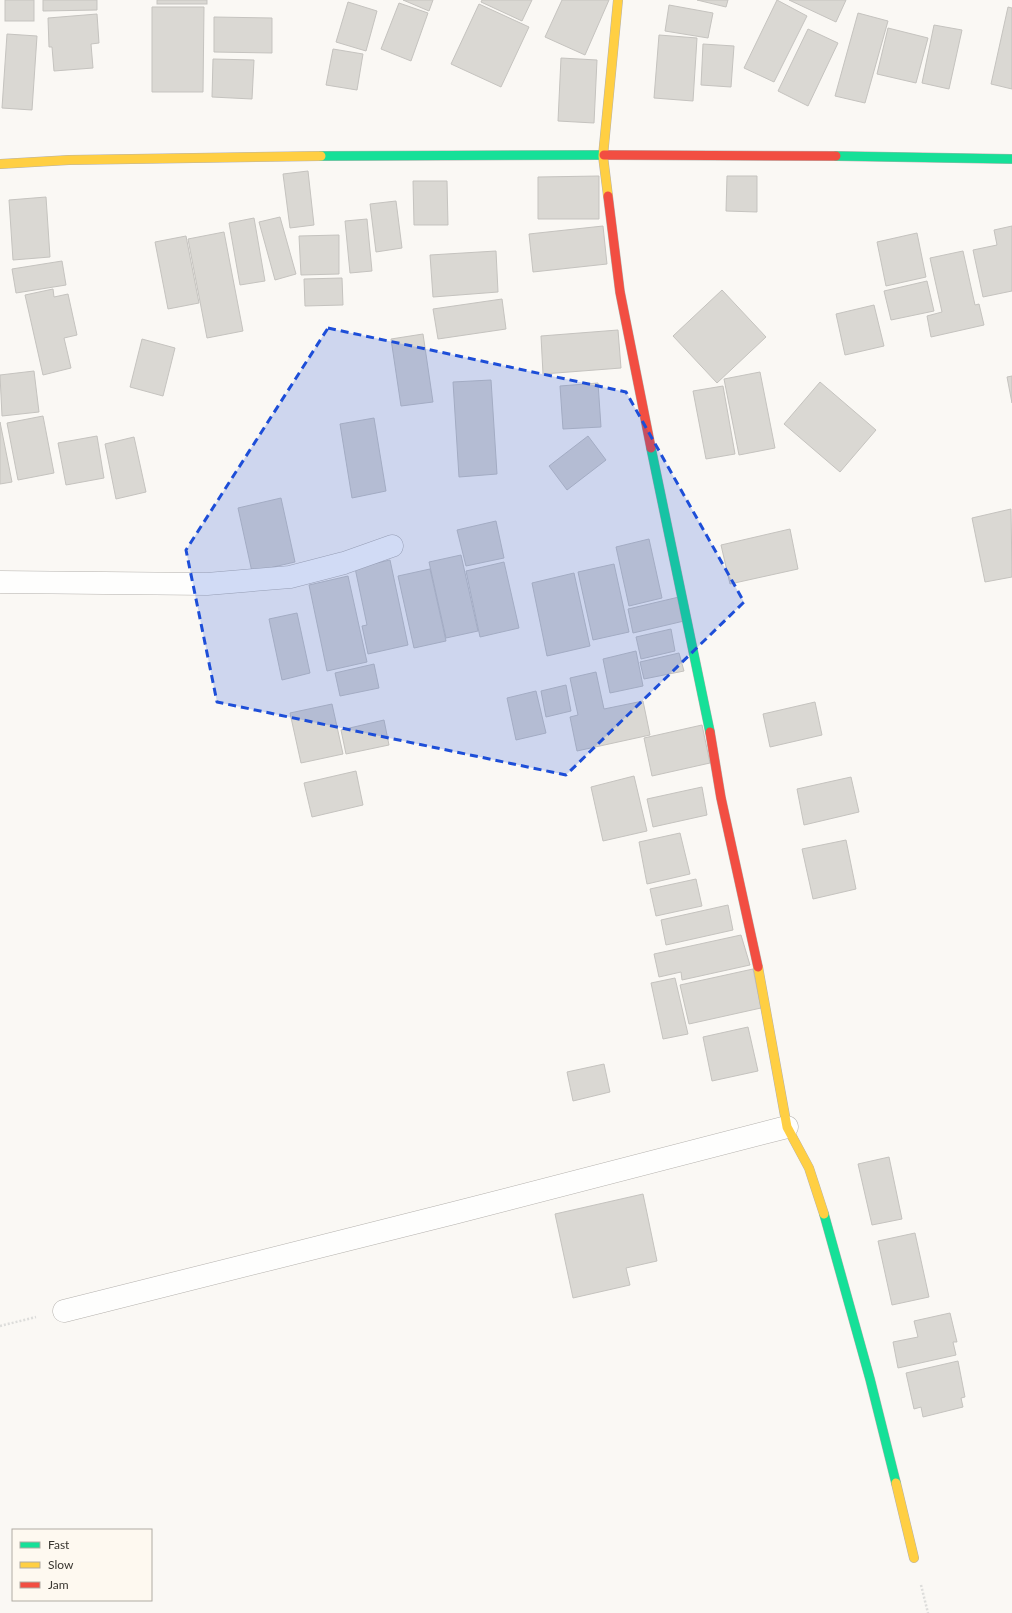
<svg xmlns="http://www.w3.org/2000/svg" width="1012" height="1613" viewBox="0 0 1012 1613" font-family="Lato,sans-serif">
  <rect width="100%" height="100%" fill="#faf8f4"/>
  <!-- building -->
  <g fill="#dad8d3" stroke="#c5c3bf">
    <rect x="5" y="0" width="29" height="21"/>
    <polygon points="43,0 97,0 97,10 43,11"/>
    <rect x="157" y="0" width="50" height="4"/>
    <polygon points="403,0 433,0 429,11"/>
    <polygon points="482,0 532,0 522,21 481,2"/>
    <polygon points="562,0 609,0 585,55 545,37"/>
    <polygon points="697,0 728,0 726,7"/>
    <polygon points="777,0 807,16 774,82 744,68"/>
    <polygon points="789,0 846,0 836,22"/>
    <polygon points="348,2 377,11 366,51 336,42"/>
    <polygon points="399,3 428,13 411,61 381,49"/>
    <polygon points="479,4 529,27 501,87 451,64"/>
    <polygon points="669,5 713,13 708,38 665,31"/>
    <polygon points="152,7 204,7 203,92 152,92"/>
    <polygon points="1008,7 1012,8 1012,89 991,84"/>
    <polygon points="858,13 888,21 865,103 835,96"/>
    <polygon points="97,14 99,43 91,44 93,68 54,71 52,47 49,47 48,18"/>
    <polygon points="214,17 272,18 272,53 214,52"/>
    <polygon points="934,25 962,30 949,89 922,83"/>
    <polygon points="888,28 928,38 916,83 877,74"/>
    <polygon points="808,29 838,43 808,106 778,91"/>
    <polygon points="7,34 37,36 32,110 2,108"/>
    <polygon points="659,35 697,38 693,101 654,98"/>
    <polygon points="703,44 734,46 731,87 701,85"/>
    <polygon points="333,49 363,54 357,90 326,85"/>
    <polygon points="561,58 597,60 594,123 558,121"/>
    <polygon points="213,59 254,60 252,99 212,97"/>
    <polygon points="308,171 314,225 290,228 283,174"/>
    <polygon points="599,176 599,219 538,219 538,177"/>
    <polygon points="727,176 757,176 757,212 726,211"/>
    <polygon points="413,181 447,181 448,225 414,225"/>
    <polygon points="46,197 50,257 13,260 9,200"/>
    <polygon points="396,201 402,248 376,252 370,204"/>
    <polygon points="280,217 296,274 275,280 259,222"/>
    <polygon points="254,218 265,281 240,285 229,223"/>
    <polygon points="367,219 372,271 350,273 345,221"/>
    <polygon points="603,226 607,264 533,272 529,234"/>
    <polygon points="1012,226 1012,291 983,297 973,250 997,245 994,230"/>
    <polygon points="224,232 243,331 207,338 188,239"/>
    <polygon points="917,233 926,277 886,286 877,242"/>
    <polygon points="339,235 339,274 301,275 299,236"/>
    <polygon points="186,236 199,303 168,309 155,242"/>
    <polygon points="496,251 498,292 433,297 430,255"/>
    <polygon points="963,251 975,305 979,304 984,325 931,337 927,316 942,312 930,258"/>
    <polygon points="62,261 66,285 16,293 12,269"/>
    <polygon points="342,278 343,305 305,306 304,279"/>
    <polygon points="927,281 934,311 891,320 884,291"/>
    <polygon points="53,289 54,297 68,294 77,335 64,338 71,368 43,375 25,295"/>
    <polygon points="722,290 766,337 717,383 673,336"/>
    <polygon points="502,299 506,329 438,339 433,309"/>
    <polygon points="874,305 884,346 845,355 836,314"/>
    <polygon points="618,330 621,368 543,374 541,336"/>
    <polygon points="423,334 433,402 401,406 391,339"/>
    <polygon points="142,339 175,348 163,396 130,387"/>
    <polygon points="34,371 39,412 2,416 0,375"/>
    <polygon points="760,372 775,448 739,455 724,379"/>
    <polygon points="1012,376 1012,403 1007,377"/>
    <polygon points="491,380 497,474 459,477 453,382"/>
    <polygon points="820,382 876,430 840,472 784,424"/>
    <polygon points="598,383 601,427 563,429 560,386"/>
    <polygon points="723,386 735,454 706,459 693,391"/>
    <polygon points="43,416 54,473 18,480 7,423"/>
    <polygon points="374,418 386,491 352,498 340,424"/>
    <polygon points="0,422 12,482 0,484"/>
    <polygon points="97,436 104,478 66,485 58,443"/>
    <polygon points="588,436 606,460 567,490 549,466"/>
    <polygon points="134,437 146,492 116,499 105,444"/>
    <polygon points="281,498 295,562 252,572 238,508"/>
    <polygon points="1011,509 1012,577 985,582 972,518"/>
    <polygon points="496,521 504,558 466,566 457,530"/>
    <polygon points="790,529 798,569 730,584 721,545"/>
    <polygon points="649,539 662,598 629,606 616,547"/>
    <polygon points="461,555 478,631 446,638 429,562"/>
    <polygon points="390,560 408,645 368,654 362,626 367,625 355,568"/>
    <polygon points="504,562 519,628 480,637 466,571"/>
    <polygon points="614,564 629,632 593,640 578,572"/>
    <polygon points="430,569 446,641 414,648 398,576"/>
    <polygon points="574,573 590,646 547,656 532,583"/>
    <polygon points="348,576 367,662 327,671 309,585"/>
    <polygon points="679,597 684,621 633,633 628,609"/>
    <polygon points="297,613 310,673 282,680 269,619"/>
    <polygon points="671,629 675,651 641,659 636,637"/>
    <polygon points="636,651 643,686 610,693 603,659"/>
    <polygon points="679,653 684,671 644,679 640,662"/>
    <polygon points="374,664 379,688 340,696 335,673"/>
    <polygon points="596,672 604,709 643,701 650,735 577,751 570,717 578,715 570,678"/>
    <polygon points="566,685 571,711 546,717 541,691"/>
    <polygon points="536,691 546,733 516,740 507,698"/>
    <polygon points="815,702 822,735 770,747 763,714"/>
    <polygon points="332,704 343,754 301,763 290,713"/>
    <polygon points="384,720 389,745 346,754 341,730"/>
    <polygon points="702,725 710,763 652,776 644,738"/>
    <polygon points="356,771 363,805 312,817 304,783"/>
    <polygon points="634,776 647,831 603,841 591,787"/>
    <polygon points="851,777 859,812 804,825 797,789"/>
    <polygon points="702,787 707,815 653,827 647,799"/>
    <polygon points="680,833 690,874 647,884 639,842"/>
    <polygon points="846,840 856,889 813,899 802,849"/>
    <polygon points="696,879 702,906 656,916 650,889"/>
    <polygon points="728,905 733,930 666,945 661,920"/>
    <polygon points="741,935 750,965 682,980 681,972 659,977 654,954"/>
    <polygon points="753,969 761,1008 689,1024 680,985"/>
    <polygon points="675,978 688,1034 663,1039 651,983"/>
    <polygon points="748,1027 758,1071 712,1081 703,1037"/>
    <polygon points="604,1064 610,1092 573,1101 567,1072"/>
    <polygon points="889,1157 902,1219 872,1225 858,1164"/>
    <polygon points="643,1194 657,1261 626,1268 630,1285 573,1298 555,1214"/>
    <polygon points="915,1233 929,1297 892,1305 878,1241"/>
    <polygon points="950,1313 957,1342 953,1342 956,1355 898,1368 893,1342 918,1337 914,1321"/>
    <polygon points="958,1361 965,1397 961,1398 963,1407 923,1417 921,1407 914,1409 906,1373"/>
  </g>
  <g fill="none" stroke-linecap="round" stroke-linejoin="round">
    <defs>
      <g id="street">
        <polyline points="0,582 207,584 290,577 344,563 392,546"/>
        <polyline points="64,1311 454,1213 787,1127"/>
      </g>
      <g id="fast">
        <polyline points="321,156 604,155"/>
        <polyline points="836,156 1012,159"/>
        <polyline points="651,448 710,732"/>
        <polyline points="824,1214 870,1379 896,1483"/>
      </g>
      <g id="slow">
        <polyline points="0,164 69,160 321,156"/>
        <polyline points="608,196 603,156 618,0"/>
        <polyline points="758,967 787,1127 809,1168 824,1214"/>
        <polyline points="896,1483 914,1558"/>
      </g>
      <g id="jam">
        <polyline points="604,155 836,156"/>
        <polyline points="608,196 620,292 651,448"/>
        <polyline points="710,732 721,798 758,967"/>
      </g>
    </defs>
    <!-- street casing -->
    <use href="#street" stroke="#b4b1ad" stroke-width="23"/>
    <!-- fast casing -->
    <use href="#fast" stroke="#b4b1ad" stroke-width="10"/>
    <!-- slow casing -->
    <use href="#slow" stroke="#b4b1ad" stroke-width="10"/>
    <!-- jam casing -->
    <use href="#jam" stroke="#b4b1ad" stroke-width="10"/>
    <!-- path -->
    <g stroke="#dddddb" stroke-width="2.5" stroke-dasharray="2 2" stroke-linecap="butt">
      <polyline points="0,1326 36,1317"/>
      <polyline points="921,1585 928,1613"/>
    </g>
    <!-- street -->
    <use href="#street" stroke="#fefefd" stroke-width="22"/>
    <!-- fast -->
    <use href="#fast" stroke="#16e098" stroke-width="9"/>
    <!-- slow -->
    <use href="#slow" stroke="#ffcf43" stroke-width="9"/>
    <!-- jam -->
    <use href="#jam" stroke="#f24e42" stroke-width="9"/>
  </g>
  <!-- marked area -->
  <path fill="#1d4ed8" fill-opacity="0.2" stroke="#1d4ed8" stroke-width="3" stroke-dasharray="8 5" stroke-linejoin="round" d="M 328,328 L 626,392 L 744,602 L 566,775 L 217,702 L 186,550 Z"/>
  <!-- legend -->
  <rect x="12" y="1529" width="140" height="72" fill="#fef9f0" stroke="#afaba3"/>
  <rect x="20" y="1542" width="20" height="6" fill="#16e098" stroke="#afaba3"/>
  <text x="48" y="1549" font-size="12" fill="#38352f">Fast</text>
  <rect x="20" y="1562" width="20" height="6" fill="#ffcf43" stroke="#afaba3"/>
  <text x="48" y="1569" font-size="12" fill="#38352f">Slow</text>
  <rect x="20" y="1582" width="20" height="6" fill="#f24e42" stroke="#afaba3"/>
  <text x="48" y="1589" font-size="12" fill="#38352f">Jam</text>
</svg>
